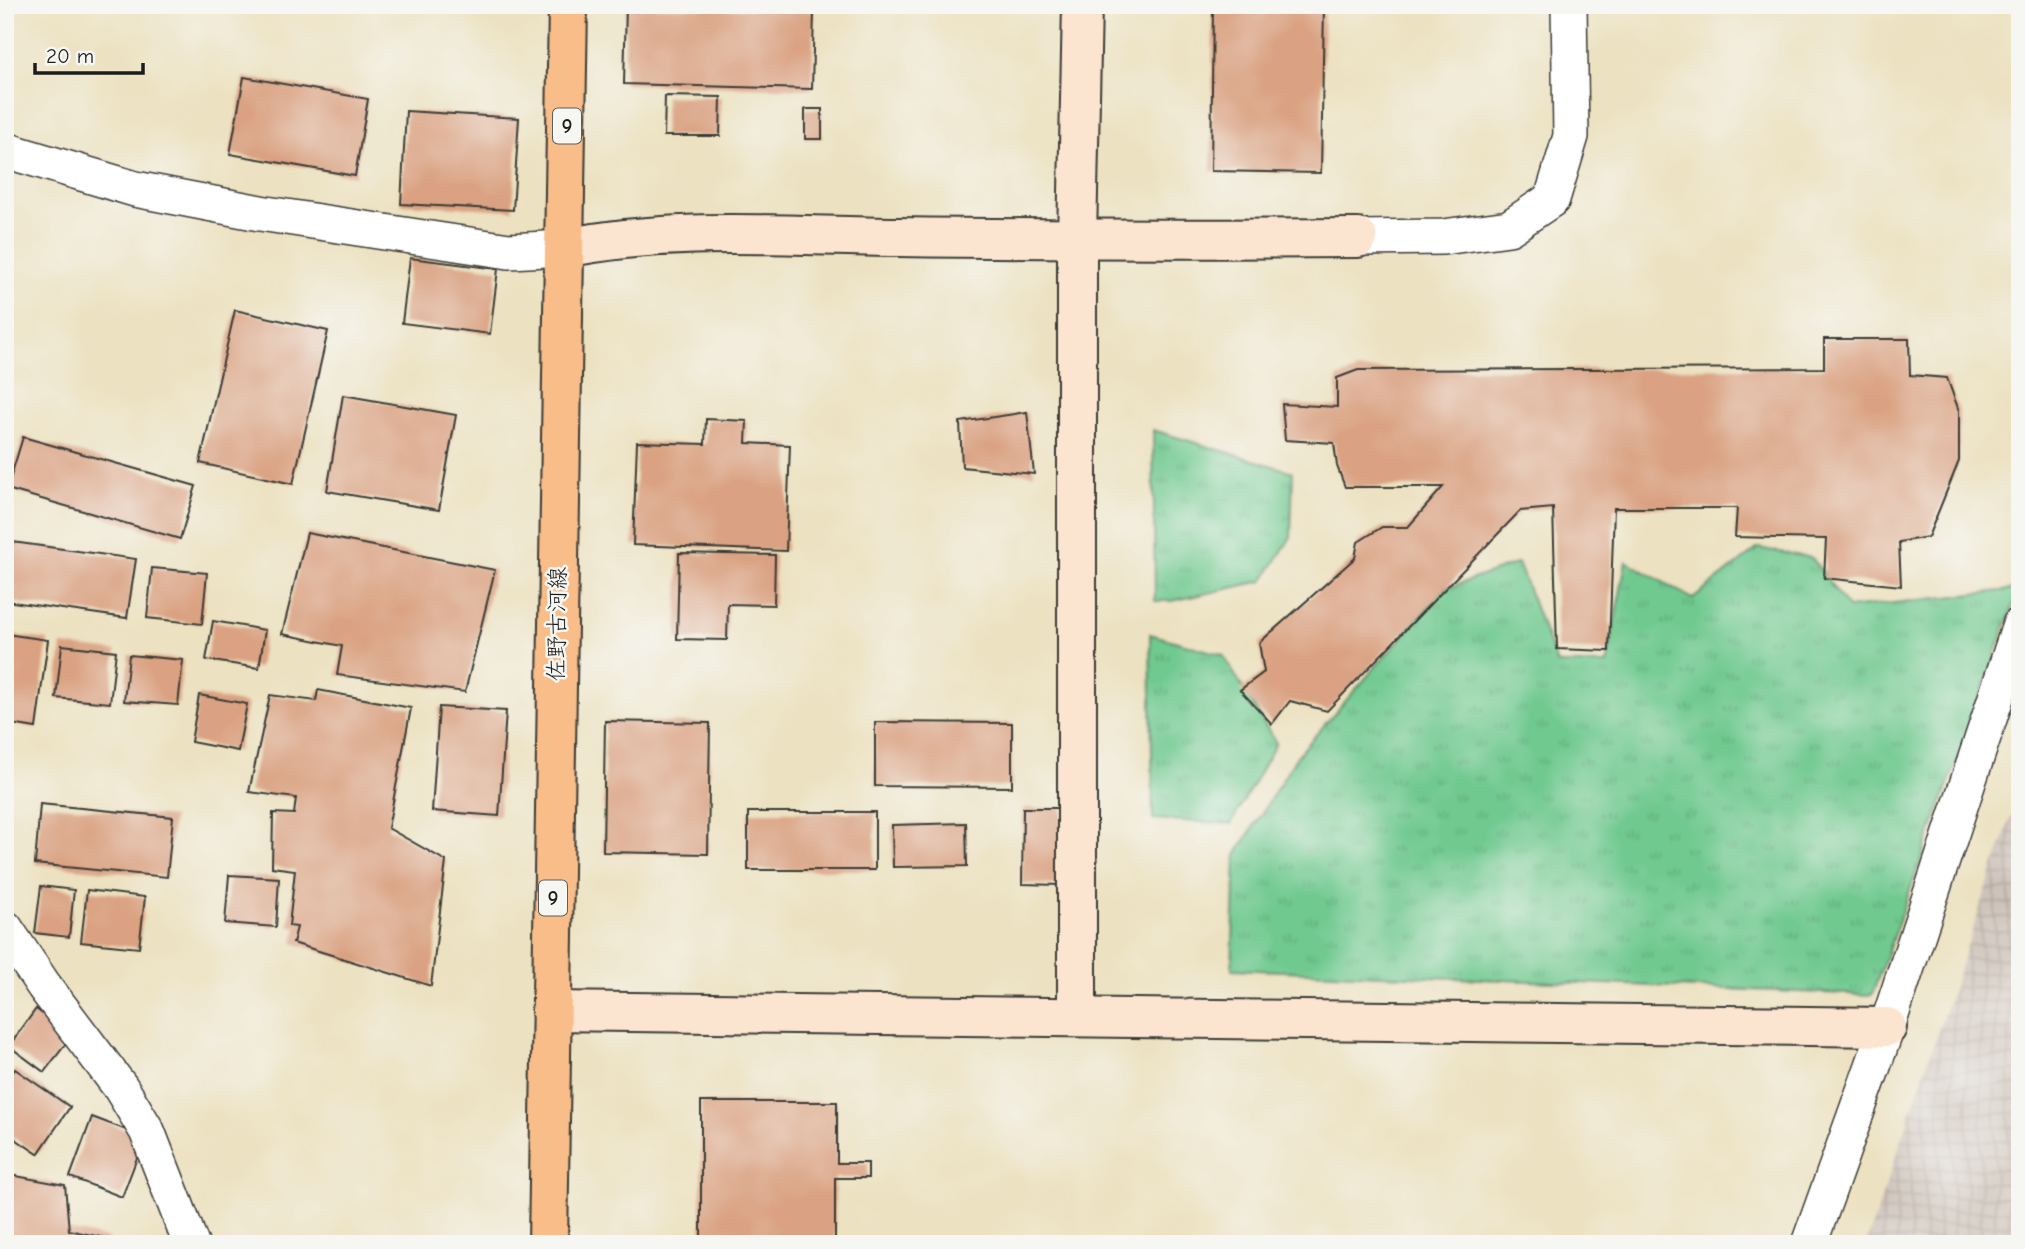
<svg xmlns="http://www.w3.org/2000/svg" width="2025" height="1249" viewBox="0 0 2025 1249" font-family="'Comic Neue','Klee One',sans-serif">
  <defs>
    <pattern id="industrial-grid" width="8" height="8" patternUnits="userSpaceOnUse" patternTransform="scale(1.75)"><rect width="8" height="8" fill="#cec2b9"/><path d="M0 4h8M4 0v8" fill="none" stroke="#b0a69e"/></pattern>
    <pattern id="grass-tufts" width="24" height="20" patternUnits="userSpaceOnUse" patternTransform="scale(1.75)"><rect width="24" height="20" fill="#6fc98f"/><path d="M3 7l-1-3M5 7V3M7 7l1-3M15 17l-1-3M17 17v-4M19 17l1-3" fill="none" stroke="#60ac7b"/></pattern>
  </defs>
  <rect width="100%" height="100%" fill="#f6f6f2"/>
  <filter id="ink" filterUnits="userSpaceOnUse"><feTurbulence type="fractalNoise" baseFrequency=".0143" numOctaves="2"/><feDisplacementMap in="SourceGraphic" scale="14" xChannelSelector="R" yChannelSelector="G"/><feConvolveMatrix kernelMatrix="1 2 1 2 8 2 1 2 1" color-interpolation-filters="sRGB"/></filter>
  <filter id="wash" filterUnits="userSpaceOnUse"><feTurbulence type="fractalNoise" baseFrequency=".00686" numOctaves="4" result="noise"/><feDisplacementMap in="SourceGraphic" scale="28" xChannelSelector="R" yChannelSelector="G"/><feGaussianBlur stdDeviation="1.57" result="paint"/><feColorMatrix in="noise" values="0 0 0 0 0 0 0 0 0 0 0 0 0 0 0 0 0 1.4 0 .05"/><feComposite in="paint" operator="in"/></filter>
  <g filter="url(#wash)">
    <rect width="100%" height="100%" fill="#ece1c0"/>
    <!-- industrial -->
    <polygon fill="url(#industrial-grid)" points="2020,790 2020,1244 1866,1244"/>
    <!-- grass -->
    <g fill="url(#grass-tufts)" stroke="#467256" stroke-width="2">
      <polygon points="1153,430 1293,472 1291,537 1263,581 1172,601 1155,601"/>
      <polygon points="1758,548 1812,558 1848,608 2019,589 1872,995 1232,969 1236,855 1297,756 1444,589 1518,563 1557,664 1607,664 1626,561 1693,599"/>
      <polygon points="1150,634 1223,655 1276,743 1231,824 1153,819"/>
    </g>
    <g id="blocks">
      <!-- building -->
      <g fill="#daa282">
        <polygon points="1213,5 1324,5 1321,173 1211,171"/>
        <polygon points="626,6 814,11 812,89 624,84"/>
        <polygon points="244,77 368,99 355,176 230,154"/>
        <polygon points="665,96 721,97 720,136 664,136"/>
        <rect x="805" y="109" width="17" height="30"/>
        <polygon points="406,111 519,118 513,210 401,204"/>
        <polygon points="410,258 498,269 490,334 402,323"/>
        <polygon points="235,310 328,331 293,484 200,463"/>
        <polygon points="1824,339 1909,339 1910,375 1947,378 1959,411 1959,461 1928,537 1899,542 1901,586 1824,578 1826,539 1735,537 1737,508 1614,508 1609,651 1557,649 1553,508 1520,511 1327,711 1290,701 1272,724 1240,690 1264,672 1259,643 1355,558 1358,542 1382,527 1408,527 1443,487 1345,487 1337,466 1334,443 1285,440 1282,404 1337,407 1337,378 1358,370 1824,368"/>
        <polygon points="343,395 456,415 439,510 327,491"/>
        <polygon points="1027,412 1034,474 962,467 960,422"/>
        <polygon points="706,419 747,421 746,443 790,445 786,551 633,545 637,442 705,444"/>
        <polygon points="23,437 196,486 180,539 7,489"/>
        <polygon points="307,533 495,570 465,692 337,675 342,646 282,634"/>
        <polygon points="5,541 136,559 127,618 5,601"/>
        <polygon points="679,553 775,555 774,605 728,604 727,640 677,639"/>
        <polygon points="152,568 207,573 202,624 147,618"/>
        <polygon points="213,621 265,630 259,668 206,660"/>
        <polygon points="6,634 48,640 36,728 5,723"/>
        <polygon points="62,645 116,651 110,703 56,698"/>
        <polygon points="129,655 183,660 178,705 124,701"/>
        <polygon points="318,690 411,708 388,828 446,861 431,986 293,943 297,927 289,926 295,870 272,867 273,813 294,814 296,798 249,792 270,695 316,701"/>
        <polygon points="199,695 247,704 238,751 191,742"/>
        <polygon points="439,707 506,711 499,816 432,811"/>
        <polygon points="605,721 710,723 708,854 603,852"/>
        <polygon points="875,722 1012,723 1012,787 875,786"/>
        <polygon points="40,804 173,817 167,877 35,864"/>
        <polygon points="1023,808 1062,808 1060,885 1022,884"/>
        <rect x="748" y="812" width="127" height="58"/>
        <polygon points="966,823 967,866 893,867 892,825"/>
        <polygon points="229,875 279,878 276,927 225,923"/>
        <polygon points="41,886 74,890 69,937 35,933"/>
        <polygon points="87,890 145,897 139,948 81,942"/>
        <polygon points="5,952 17,958 5,984"/>
        <polygon points="36,1009 72,1036 44,1072 9,1046"/>
        <polygon points="15,1069 70,1107 38,1154 5,1132 5,1083"/>
        <polygon points="701,1102 837,1102 837,1163 868,1163 868,1178 835,1178 835,1244 701,1244"/>
        <polygon points="92,1117 145,1137 122,1197 70,1177"/>
        <polygon points="5,1174 65,1185 69,1230 109,1239 108,1244 5,1244"/>
      </g>
    </g>
  </g>
  <g filter="url(#ink)">
    <use href="#blocks" fill-opacity="0" stroke="#3b3a35" stroke-width="2"/>
    <g fill="none" stroke-linecap="round" stroke-linejoin="round">
      <defs>
        <g id="street">
          <polyline points="5,150 135,189 260,213 509,251 565,248"/>
          <polyline points="1358,238 1443,237 1509,228 1552,199 1571,136 1569,5"/>
          <polyline points="5,928 44,986 121,1088 147,1131 191,1244"/>
          <polyline points="1809,1244 1887,1027 2020,625"/>
        </g>
        <g id="secondary">
          <path d="M 565,248 C 674,226 787,236 898,237 C 1051,239 1205,239 1358,238"/>
          <polyline points="551,1011 1887,1027"/>
          <polyline points="1077,1016 1077,239 1082,5"/>
        </g>
        <polyline id="primary" points="548,1244 568,5"/>
      </defs>
      <!-- street casing -->
      <use href="#street" stroke="#3b3a35" stroke-width="38"/>
      <!-- secondary casing -->
      <use href="#secondary" stroke="#3b3a35" stroke-width="42"/>
      <!-- primary casing -->
      <use href="#primary" stroke="#3b3a35" stroke-width="42"/>
      <!-- street -->
      <use href="#street" stroke="#fff" stroke-width="35"/>
      <!-- secondary -->
      <use href="#secondary" stroke="#fce5d0" stroke-width="38"/>
      <!-- primary -->
      <use href="#primary" stroke="#f8bd89" stroke-width="38"/>
    </g>
  </g>
  <g text-anchor="middle" dominant-baseline="central" stroke-width="5" stroke-linejoin="round" paint-order="stroke">
    <!-- shield labels -->
    <g fill="#f6f6f2" stroke="#5d5d5c" stroke-width="2">
      <rect x="553" y="108.5" width="28" height="35" rx="5"/>
      <rect x="539" y="880.5" width="28" height="35" rx="5"/>
    </g>
    <g font-size="21" font-weight="bold" fill="#1c1c1c">
      <text x="567" y="126">9</text>
      <text x="553" y="898">9</text>
    </g>
    <!-- street labels -->
    <g font-size="23" fill="#1c1c1c" stroke="#f6f6f2">
      <text transform="translate(557 624) rotate(-89)">佐野古河線</text>
    </g>
  </g>
  <!-- margin -->
  <rect width="2025" height="1249" fill="none" stroke="#f6f6f2" stroke-width="28"/>
  <!-- scale -->
  <path d="M35 63v10h108v-10" fill="none" stroke="#1c1c1c" stroke-width="3.5"/>
  <text x="46" y="63" font-size="21" fill="#1c1c1c" stroke="#f6f6f2" stroke-width="5" paint-order="stroke">20 m</text>
</svg>
